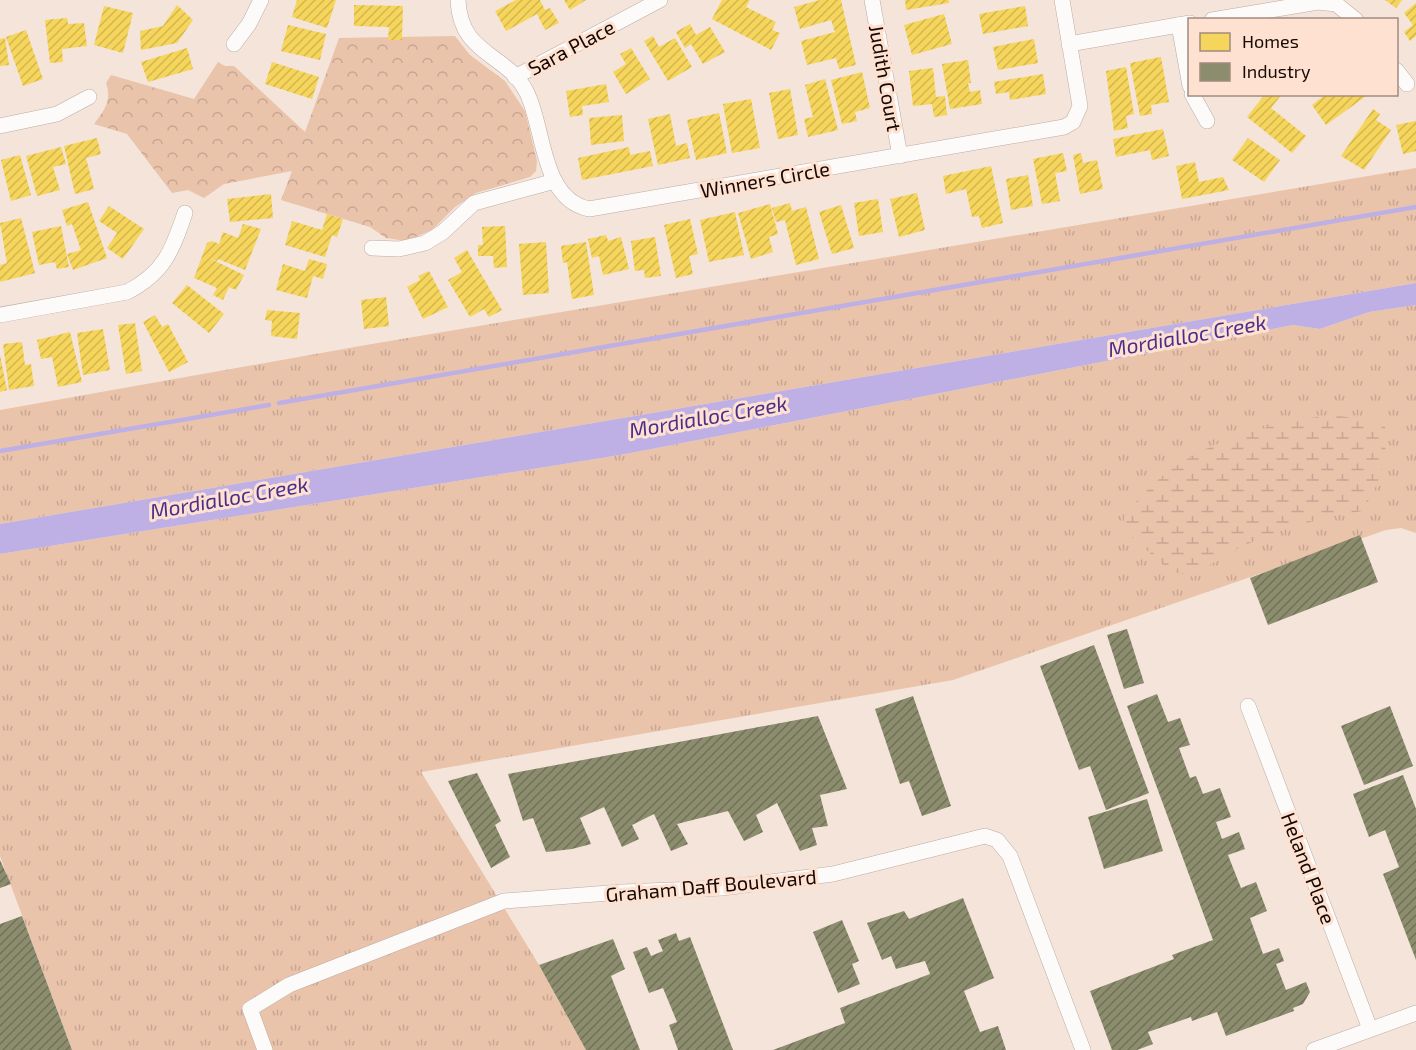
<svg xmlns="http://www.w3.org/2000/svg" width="1416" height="1050" viewBox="0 0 1416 1050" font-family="'Exo 2',sans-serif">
  <defs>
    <pattern id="grass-tufts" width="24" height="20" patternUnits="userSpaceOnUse" patternTransform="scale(1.5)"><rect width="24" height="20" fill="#eac3ab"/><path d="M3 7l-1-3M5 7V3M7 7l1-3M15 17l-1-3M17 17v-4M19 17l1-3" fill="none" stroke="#c8a692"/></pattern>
    <pattern id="forest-crowns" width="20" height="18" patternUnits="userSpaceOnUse" patternTransform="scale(1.5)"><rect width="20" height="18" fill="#eac3ab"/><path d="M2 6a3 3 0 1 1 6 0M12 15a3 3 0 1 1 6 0" fill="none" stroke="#c8a692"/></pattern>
    <pattern id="wetland-marsh" width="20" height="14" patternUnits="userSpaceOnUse" patternTransform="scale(1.5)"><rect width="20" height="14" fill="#eac3ab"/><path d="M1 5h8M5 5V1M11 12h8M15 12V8" fill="none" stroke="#c8a692"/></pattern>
    <pattern id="homes-hatch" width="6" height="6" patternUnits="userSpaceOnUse" patternTransform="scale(1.5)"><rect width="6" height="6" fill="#f6d55c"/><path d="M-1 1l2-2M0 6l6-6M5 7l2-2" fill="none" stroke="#d2b64e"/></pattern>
    <pattern id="industry-hatch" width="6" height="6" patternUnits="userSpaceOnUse" patternTransform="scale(1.5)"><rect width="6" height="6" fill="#8c8c6e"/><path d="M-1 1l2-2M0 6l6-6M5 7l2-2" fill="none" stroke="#717158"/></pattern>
  </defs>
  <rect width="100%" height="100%" fill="#f4e4da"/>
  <!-- grass -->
  <g fill="url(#grass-tufts)">
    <polygon points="1416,168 1416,283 0,524 0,410 366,345"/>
    <polygon points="1416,305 1416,533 1401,528 1386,530 953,680 421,772 539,965 586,1050 72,1050 0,856 0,554 620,455 1293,325 1320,329 1369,312"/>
  </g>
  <!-- forest -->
  <path fill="url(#forest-crowns)" d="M 455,36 L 470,55 L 505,81 L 525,111 L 537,161 L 536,171 L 530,177 L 476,193 L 455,207 L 432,230 L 406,241 L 386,238 L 370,227 L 281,200 L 292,171 L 224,184 L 204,198 L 188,190 L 172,193 L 127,134 L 94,124 C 105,109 112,101 106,83 L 111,75 L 194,99 L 218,62 L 225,66 L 234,66 L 305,132 L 339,38 Z"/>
  <!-- wetland -->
  <path fill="url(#wetland-marsh)" d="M 1330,415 L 1372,420 L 1385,426 C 1388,459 1381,483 1362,511 C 1306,520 1237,540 1194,577 L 1170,571 L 1124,530 L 1124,516 C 1135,504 1146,490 1159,479 C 1207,439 1270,424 1330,415 Z"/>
  <!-- water -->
  <polygon fill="#beb0e4" points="1416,283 1416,305 1369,312 1320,329 1293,325 620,455 0,554 0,524"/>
  <!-- homes -->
  <g fill="url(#homes-hatch)">
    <polygon points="297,0 336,0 327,28 292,17"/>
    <polygon points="516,0 540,0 545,10 550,8 559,23 545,30 537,14 506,31 495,11"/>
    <polygon points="564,0 586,0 570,10"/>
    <polygon points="722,0 750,0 746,7 776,22 772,30 780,33 771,50 712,19"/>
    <polygon points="820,0 841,0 856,65 839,69 836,58 807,65 801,41 835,32 831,20 800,29 794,7"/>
    <polygon points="905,0 949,0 949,3 906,10"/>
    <polygon points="1385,0 1402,0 1396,8"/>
    <polygon points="1416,3 1416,36 1410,41 1404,32 1413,25 1404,13"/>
    <polygon points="177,5 193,20 177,43 141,50 140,31 163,26"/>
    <polygon points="354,5 403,6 402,40 388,40 389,27 354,26"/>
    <polygon points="104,6 133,13 123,53 94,45"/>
    <polygon points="1025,6 1028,26 983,34 979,14"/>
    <polygon points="944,14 952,44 912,55 904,25"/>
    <polygon points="67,18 68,24 84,23 87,46 62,49 63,62 50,63 45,20"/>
    <polygon points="690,24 696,35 710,27 725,52 703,64 691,44 685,48 676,32"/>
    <polygon points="288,25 326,34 320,60 281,51"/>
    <polygon points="26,30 43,79 23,86 6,37"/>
    <polygon points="653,36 659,47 675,38 692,67 668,81 644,41"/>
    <polygon points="5,38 9,65 0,66 0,39"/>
    <polygon points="1034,39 1038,63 998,70 993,47"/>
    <polygon points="187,48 193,69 148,82 141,62"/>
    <polygon points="631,48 650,79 626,94 613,72 626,64 620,54"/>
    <polygon points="1161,57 1169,102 1151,105 1152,114 1140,116 1130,63"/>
    <polygon points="968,60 971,83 968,83 970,92 980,90 982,104 950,109 942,64"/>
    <polygon points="272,62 319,77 312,99 265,84"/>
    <polygon points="1126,67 1134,114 1126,116 1128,128 1114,131 1106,71"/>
    <polygon points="933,68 936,97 945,96 947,115 934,117 932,104 913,106 909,71"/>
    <polygon points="862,72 870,108 855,112 857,121 842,124 831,80"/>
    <polygon points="1043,74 1046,94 1010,100 1009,92 996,94 994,82"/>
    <polygon points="825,79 838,130 808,137 804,119 813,117 805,85"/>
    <polygon points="606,84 609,102 582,106 583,115 570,117 566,91"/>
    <polygon points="790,89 798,135 778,139 769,93"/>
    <polygon points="1265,94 1282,94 1271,108 1306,136 1292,153 1247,117"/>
    <polygon points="1326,94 1369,94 1326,125 1312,105"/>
    <polygon points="751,99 760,148 732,153 723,104"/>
    <polygon points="1373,109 1380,114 1376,120 1391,130 1364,170 1341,156"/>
    <polygon points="719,113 727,153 696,160 687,120"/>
    <polygon points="670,114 676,146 687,143 690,158 658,165 648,119"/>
    <polygon points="622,115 624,141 591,145 589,118"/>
    <polygon points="1416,121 1416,151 1403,154 1396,125"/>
    <polygon points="1163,129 1169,156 1152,160 1150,150 1116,157 1113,139"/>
    <polygon points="97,138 101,154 86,158 94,189 75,194 64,146"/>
    <polygon points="1248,138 1280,160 1264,182 1232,160"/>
    <polygon points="61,147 66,164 53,167 60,190 37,196 26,156"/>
    <polygon points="629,147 630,155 650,151 653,166 582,180 578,158"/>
    <polygon points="1063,153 1067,171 1055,173 1060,201 1042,204 1033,159"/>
    <polygon points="1081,153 1083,163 1097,160 1103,189 1080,194 1073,155"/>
    <polygon points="20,155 31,195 11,201 1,160"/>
    <polygon points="1195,162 1199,182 1223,177 1229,190 1182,199 1176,166"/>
    <polygon points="991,166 1003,223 982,228 979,216 972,217 966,189 946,194 943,176"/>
    <polygon points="1028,175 1033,206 1011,210 1006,179"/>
    <polygon points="917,193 925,230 899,237 890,199"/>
    <polygon points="271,194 273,218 230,222 227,199"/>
    <polygon points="878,199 883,232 859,236 854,203"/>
    <polygon points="88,202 107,258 73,270 67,254 81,250 72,224 67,226 62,210"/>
    <polygon points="790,203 792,211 806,207 819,259 796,265 785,220 776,222 772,208"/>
    <polygon points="770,204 778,234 769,237 773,252 751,259 738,213"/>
    <polygon points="841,205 854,248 832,254 819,212"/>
    <polygon points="109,206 144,229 123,259 107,248 117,233 99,221"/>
    <polygon points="735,212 744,255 709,262 700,220"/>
    <polygon points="327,214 343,219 337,237 332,235 325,257 285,245 292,221 322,230"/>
    <polygon points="21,218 35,273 0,282 0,265 7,263 0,223"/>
    <polygon points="690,219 698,254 689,256 693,274 676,278 664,225"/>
    <polygon points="243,224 261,229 245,270 218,259 217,261 209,258 244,275 236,290 229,287 223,300 213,295 217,288 194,278 207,243 212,241 219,244 223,232 238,238"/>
    <polygon points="61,226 69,267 57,269 55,262 39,265 32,232"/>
    <polygon points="505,226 507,267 494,268 493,256 478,256 478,245 483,245 482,227"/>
    <polygon points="606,235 608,241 621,237 629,269 603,275 599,256 592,258 588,239"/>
    <polygon points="655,237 661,276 645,278 644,270 635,271 631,241"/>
    <polygon points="546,242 549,293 523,295 519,244"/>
    <polygon points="586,242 594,295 572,299 567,262 563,263 561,246"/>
    <polygon points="467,250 502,310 489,317 484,309 470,317 448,280 462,272 454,258"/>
    <polygon points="309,259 327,264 323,279 313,276 307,298 276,290 283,264 305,271"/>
    <polygon points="429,271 448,307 423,319 407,287 420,280 418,276"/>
    <polygon points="187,285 224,314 209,333 172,303"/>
    <polygon points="386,297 389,326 364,329 361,300"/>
    <polygon points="267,310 300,313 297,339 271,336 272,321 265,320"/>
    <polygon points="155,315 162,327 168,324 188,362 169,372 143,322"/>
    <polygon points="135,323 142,371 126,374 118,325"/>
    <polygon points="103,329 110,370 83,375 77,333"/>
    <polygon points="70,332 82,382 58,387 52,357 41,359 37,340"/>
    <polygon points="22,342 25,365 31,364 34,386 9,390 3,344"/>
    <polygon points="0,355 7,390 0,392"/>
  </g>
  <!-- industry -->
  <g fill="url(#industry-hatch)">
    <polygon points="1360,535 1378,582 1268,625 1250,578"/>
    <polygon points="1127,629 1144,683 1124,689 1107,635"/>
    <polygon points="1094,645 1149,793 1106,810 1090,766 1079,770 1040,666"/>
    <polygon points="1157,694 1168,722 1180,718 1190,745 1179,748 1190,778 1196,776 1203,794 1220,788 1231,817 1216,822 1222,839 1239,832 1245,849 1228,855 1241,888 1256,882 1267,911 1250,918 1263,954 1279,948 1284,961 1276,964 1286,990 1306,982 1310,992 1303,1004 1293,1008 1294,1011 1226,1036 1217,1012 1192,1021 1191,1017 1148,1032 1153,1044 1137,1050 1112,1050 1090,991 1174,959 1172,955 1213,940 1127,706"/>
    <polygon points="913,696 951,806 922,816 909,781 900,784 875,709"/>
    <polygon points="1390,706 1413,766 1364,785 1341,726"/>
    <polygon points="818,716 847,789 820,795 828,826 812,828 817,845 800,851 777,803 756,815 763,832 744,841 728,811 677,824 688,844 671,851 654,814 632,825 639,839 622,847 604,807 580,818 591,844 572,849 546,852 533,818 523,821 508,774"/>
    <polygon points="477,773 501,821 495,825 510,857 491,868 448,781"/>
    <polygon points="1403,775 1416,809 1416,960 1383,874 1399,867 1385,830 1369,837 1353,794"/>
    <polygon points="1147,799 1163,851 1104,869 1088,817"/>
    <polygon points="0,860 11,884 0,888"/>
    <polygon points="963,898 994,978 964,991 980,1032 998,1026 1006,1050 773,1050 845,1023 840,1008 930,974 925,961 896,969 891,956 882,960 867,923 904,911 909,919"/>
    <polygon points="22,916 72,1050 0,1050 0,924"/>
    <polygon points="842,920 859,961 852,964 860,984 838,993 813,932"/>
    <polygon points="676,933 679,941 690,937 733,1050 678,1050 669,1025 677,1022 663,988 649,993 633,952 647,947 651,956 663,951 658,940"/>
    <polygon points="613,939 625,969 611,976 640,1050 586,1050 539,965"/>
  </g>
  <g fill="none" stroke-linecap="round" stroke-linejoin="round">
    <!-- stream -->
    <g stroke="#beb0e4" stroke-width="4.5">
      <polyline points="279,403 1416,207"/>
      <polyline points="0,451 269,405"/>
    </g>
    <defs>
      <g id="minor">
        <path d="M 458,0 C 460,56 508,53 527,93 C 545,130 541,199 589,209 L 1064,127 L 1073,122 L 1080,106 L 1062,0"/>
        <polyline points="872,0 900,156"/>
        <polyline points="1212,20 1318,2 1336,4 1356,20"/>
        <polyline points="1179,25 1190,86"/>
        <polyline points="234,44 249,24 261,0"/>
        <polyline points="1069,44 1190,23"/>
        <polyline points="1396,70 1407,84"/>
        <polyline points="515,77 660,0"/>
        <polyline points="1192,94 1207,121"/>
        <polyline points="0,126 57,114 89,97"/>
        <polyline points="372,248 399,249 425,243 443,232 474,203 555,181"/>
        <path d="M 0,315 L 127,292 C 164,273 172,251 185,213"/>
        <polyline points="1248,706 1370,1029"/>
        <polyline points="265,1050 250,1009 289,985 504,901 622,892 722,888 833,874 985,836 997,840 1010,856 1083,1050"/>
        <polyline points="1314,1050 1416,1013"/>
      </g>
    </defs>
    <!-- minor casing -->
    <use href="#minor" stroke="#baaca5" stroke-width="16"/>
    <!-- minor -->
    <use href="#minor" stroke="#fdfbf9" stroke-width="15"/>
  </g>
  <g text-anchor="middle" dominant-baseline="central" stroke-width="6" stroke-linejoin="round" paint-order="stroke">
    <!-- street labels -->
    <g font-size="20" fill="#150904" stroke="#fee1d0">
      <text transform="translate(571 47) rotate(-28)">Sara Place</text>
      <text transform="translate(886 78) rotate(80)">Judith Court</text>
      <text transform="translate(765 179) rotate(-10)">Winners Circle</text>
      <text transform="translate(1309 868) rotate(69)">Heland Place</text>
      <text transform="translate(711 885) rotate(-5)">Graham Daff Boulevard</text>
    </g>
    <!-- water labels -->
    <g font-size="21" font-style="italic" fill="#492f8b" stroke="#fee1d0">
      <text transform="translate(1187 335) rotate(-10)">Mordialloc Creek</text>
      <text transform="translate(708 416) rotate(-10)">Mordialloc Creek</text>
      <text transform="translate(229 497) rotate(-10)">Mordialloc Creek</text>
    </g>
  </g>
  <!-- legend -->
  <rect x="1188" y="18" width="210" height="78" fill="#fee1d0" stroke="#a18b7e" stroke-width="1.5"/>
  <rect x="1200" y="33" width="30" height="18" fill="#f6d55c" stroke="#a18b7e" stroke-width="1.5"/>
  <text x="1242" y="48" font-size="18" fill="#150904">Homes</text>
  <rect x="1200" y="63" width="30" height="18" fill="#8c8c6e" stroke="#a18b7e" stroke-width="1.5"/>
  <text x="1242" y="78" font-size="18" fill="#150904">Industry</text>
</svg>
